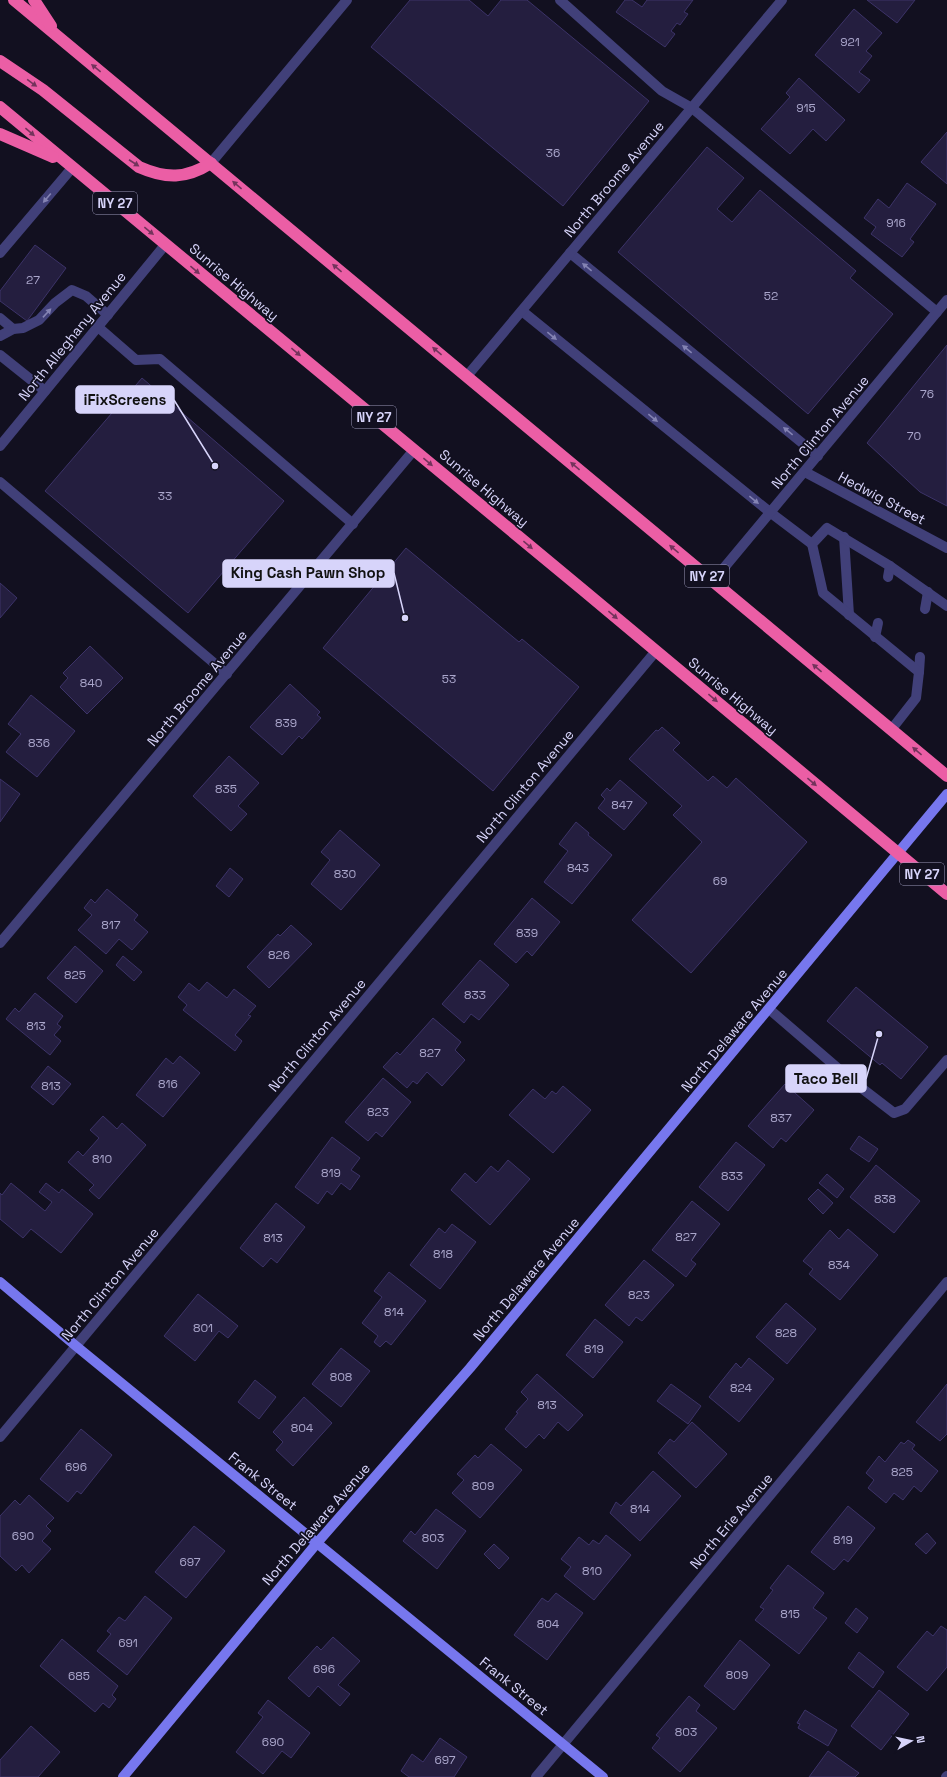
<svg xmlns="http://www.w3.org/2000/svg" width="947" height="1777" viewBox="0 0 947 1777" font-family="'Space Grotesk',sans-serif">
  <rect width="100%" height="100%" fill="#121020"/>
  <!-- building -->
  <g fill="#241e3f" stroke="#3c3368">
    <polygon points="410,0 469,0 488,16 501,0 527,0 649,101 563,206 371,47"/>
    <polygon points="625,0 632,0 642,7 647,0 693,0 684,12 688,14 680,25 677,23 671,31 675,34 665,47 616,12"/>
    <polygon points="867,0 915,0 897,23"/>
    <polygon points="854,9 882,33 866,51 872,56 859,72 870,80 859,93 815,55"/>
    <polygon points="799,78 845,120 826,141 813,129 790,154 761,129 790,97 786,93"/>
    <polygon points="947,132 947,184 921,162"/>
    <polygon points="707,147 744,178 717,209 732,222 760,190 856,271 850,278 893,314 808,414 618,252"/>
    <polygon points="907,183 936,204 910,239 914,242 902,257 871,234 876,227 864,218 878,199 889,208"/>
    <polygon points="35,245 66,268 27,321 0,301 0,291"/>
    <polygon points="947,345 947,506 920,492 867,443"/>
    <polygon points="142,378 284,501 188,613 45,491"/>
    <polygon points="406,548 519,642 522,639 579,687 493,791 323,648"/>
    <polygon points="0,583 17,598 0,618"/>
    <polygon points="90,646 123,678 87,714 60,687 68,678 63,673"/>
    <polygon points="290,684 320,712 317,715 321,718 302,739 299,736 282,755 250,727"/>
    <polygon points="31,695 75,731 37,777 6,752 21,734 8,724"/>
    <polygon points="662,727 680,743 673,750 708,781 713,776 727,788 736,778 807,842 691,973 632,920 702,842 673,815 682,806 629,759 656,730 658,731"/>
    <polygon points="229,756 259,783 238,806 247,814 231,831 193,796"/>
    <polygon points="0,779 20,794 0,822"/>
    <polygon points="620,780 647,803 624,830 598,808 605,799 601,795 607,788 610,791"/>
    <polygon points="576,822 589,833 588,835 612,855 572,904 544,882 568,851 559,844"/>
    <polygon points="340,830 380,865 341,910 311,884 330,860 321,852"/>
    <polygon points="230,868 243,879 229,897 216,886"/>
    <polygon points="107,889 138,915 134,920 148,932 132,950 119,939 106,954 78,930 92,915 84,908 91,899 95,903"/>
    <polygon points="532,898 560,922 532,956 527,951 516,963 494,944"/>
    <polygon points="291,925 312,944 269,988 247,967 278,934 280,936"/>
    <polygon points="75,946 103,971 76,1003 47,978"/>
    <polygon points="123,956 142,972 134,981 116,965"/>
    <polygon points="480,960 509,985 479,1020 471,1014 464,1023 442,1004"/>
    <polygon points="207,982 227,998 234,989 256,1006 248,1015 251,1016 235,1035 242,1041 235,1051 183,1010 187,1005 178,997 189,983 199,991"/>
    <polygon points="856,987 928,1047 901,1079 882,1063 880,1065 827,1021"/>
    <polygon points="35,993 63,1016 57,1024 61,1027 54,1035 61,1041 50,1055 6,1019 15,1008 19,1012"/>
    <polygon points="433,1018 461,1042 455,1050 465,1060 442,1086 427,1072 417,1084 413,1081 407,1088 383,1067 397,1052 400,1055"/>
    <polygon points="180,1056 200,1073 163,1117 136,1095 166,1058 173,1064"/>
    <polygon points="48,1066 71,1084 53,1105 31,1087"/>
    <polygon points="383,1078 411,1102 382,1137 376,1132 368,1141 345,1122"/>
    <polygon points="785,1084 814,1110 786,1142 781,1138 773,1148 748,1126"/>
    <polygon points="563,1086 591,1110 553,1153 509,1115 533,1089 545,1099 552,1091 556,1094"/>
    <polygon points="103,1116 117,1129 122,1123 146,1145 99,1199 89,1190 94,1185 68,1162 78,1151 83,1156 99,1138 90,1130"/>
    <polygon points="859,1136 878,1149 869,1162 850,1149"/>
    <polygon points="332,1137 360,1158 351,1170 360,1176 350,1190 341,1183 332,1195 327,1191 318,1204 295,1187"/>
    <polygon points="736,1142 765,1165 728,1211 699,1187"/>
    <polygon points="508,1160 530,1179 490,1225 451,1190 465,1173 476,1183 491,1166 498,1172"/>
    <polygon points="876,1165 920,1201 894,1233 850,1197"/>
    <polygon points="827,1174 844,1189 837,1198 819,1183"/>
    <polygon points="11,1183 45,1211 52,1202 39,1192 46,1183 59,1193 62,1189 93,1214 61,1253 31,1229 23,1238 0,1219 0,1193 2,1195"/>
    <polygon points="818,1189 833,1203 823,1214 808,1199"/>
    <polygon points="692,1201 720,1224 691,1260 696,1264 686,1277 652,1250"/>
    <polygon points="276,1203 305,1227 277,1263 271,1258 263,1267 240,1248"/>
    <polygon points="452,1224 476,1242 440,1289 410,1265 439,1228 445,1233"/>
    <polygon points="848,1229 878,1255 840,1300 809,1274 813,1269 803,1261 830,1230 839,1239"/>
    <polygon points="644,1260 674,1285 642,1321 636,1317 629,1326 605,1305"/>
    <polygon points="389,1272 426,1301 391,1345 386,1341 380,1347 374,1342 378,1336 362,1323 382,1297 374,1291"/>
    <polygon points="198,1294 238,1326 228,1338 219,1331 195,1361 164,1336"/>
    <polygon points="786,1303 816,1329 787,1364 756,1337"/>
    <polygon points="595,1319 623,1342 593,1378 566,1355"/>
    <polygon points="341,1348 370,1371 341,1407 312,1384"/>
    <polygon points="749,1358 774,1379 739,1422 709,1397 736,1363 741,1368"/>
    <polygon points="537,1374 583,1415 568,1431 558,1422 544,1439 539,1434 526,1448 505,1429 518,1413 516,1412 528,1399 521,1392"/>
    <polygon points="255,1380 276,1397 259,1419 238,1402"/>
    <polygon points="671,1384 701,1406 688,1424 657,1401"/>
    <polygon points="947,1384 947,1434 940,1441 916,1422"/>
    <polygon points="304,1397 332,1423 293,1466 276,1450 283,1442 273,1432"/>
    <polygon points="692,1422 727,1454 696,1488 658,1453 670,1439 674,1442"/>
    <polygon points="81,1429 112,1455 81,1494 77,1491 68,1502 40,1479"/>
    <polygon points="908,1440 915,1445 912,1449 938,1471 921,1492 914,1486 903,1500 894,1493 886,1503 868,1488 874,1480 866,1473 879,1456 885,1462 901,1442 904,1444"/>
    <polygon points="491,1444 522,1470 480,1518 452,1493 464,1480 457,1474 475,1455 478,1458"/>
    <polygon points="653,1471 681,1496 640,1541 610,1513 616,1502 621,1506"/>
    <polygon points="29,1495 54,1518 46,1526 51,1531 42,1541 51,1549 29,1573 22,1565 16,1571 0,1556 0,1516 15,1500 20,1505"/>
    <polygon points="848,1506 875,1528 848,1562 844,1559 834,1570 811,1552"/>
    <polygon points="436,1509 466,1531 437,1569 403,1541 411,1531 415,1535"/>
    <polygon points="194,1526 225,1551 186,1598 155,1572"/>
    <polygon points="927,1533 936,1543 926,1554 915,1544"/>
    <polygon points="606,1535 631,1555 594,1600 564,1576 571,1567 561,1559 579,1537 589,1545 593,1540 599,1544"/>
    <polygon points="494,1544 509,1558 499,1569 484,1554"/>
    <polygon points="788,1565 824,1593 813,1608 827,1618 799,1654 755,1620 764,1609 760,1607 773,1590 770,1588"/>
    <polygon points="556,1593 583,1613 547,1660 514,1635 542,1598 548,1602"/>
    <polygon points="145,1596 172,1618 127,1675 97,1651 111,1634 107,1631 119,1617 125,1621"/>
    <polygon points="856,1608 868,1618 857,1633 845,1623"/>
    <polygon points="941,1626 947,1630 947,1667 927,1691 897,1667 927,1631 933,1636"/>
    <polygon points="333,1637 360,1661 338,1685 350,1694 340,1706 318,1686 309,1697 288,1678 317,1646 321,1650"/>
    <polygon points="62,1639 118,1686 112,1695 116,1699 109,1708 103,1703 95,1712 40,1666"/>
    <polygon points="740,1640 770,1665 734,1710 704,1686"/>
    <polygon points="859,1652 884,1672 873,1688 848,1668"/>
    <polygon points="879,1690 909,1714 881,1750 851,1726"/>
    <polygon points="689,1696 700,1705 696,1711 717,1728 680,1772 652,1748 660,1738 656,1735"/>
    <polygon points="268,1700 310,1733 291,1758 282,1751 263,1774 236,1752 263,1717 258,1713"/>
    <polygon points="805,1710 837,1730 828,1746 798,1728 800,1724 797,1723"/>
    <polygon points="31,1726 60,1752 38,1777 0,1777 0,1760"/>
    <polygon points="440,1738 467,1757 454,1777 409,1777 401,1771 412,1754 423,1762"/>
    <polygon points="828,1751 859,1773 855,1777 809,1777"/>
  </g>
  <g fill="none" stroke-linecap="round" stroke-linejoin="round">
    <!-- lane -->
    <g stroke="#414079" stroke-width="10">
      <polyline points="560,0 662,91 692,108 937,312"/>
      <polyline points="211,163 347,0"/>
      <polyline points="0,253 72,168"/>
      <polyline points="570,253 818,456"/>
      <polyline points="522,311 771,513 812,544"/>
      <polyline points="0,318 13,329"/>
      <polyline points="98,327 136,360 160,359 353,524"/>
      <polyline points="0,336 13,329 23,328 39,320 55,303 72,290 86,296 108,315"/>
      <polyline points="0,355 45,391"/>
      <polyline points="0,482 227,674"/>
      <polyline points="844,537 849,615"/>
      <polyline points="888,577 890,566"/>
      <polyline points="925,609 928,592"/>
      <polyline points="875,637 878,623"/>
      <polyline points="919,672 920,657"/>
      <polyline points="891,730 916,698 919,672 823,593 812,544 827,528 890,566 947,606"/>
      <polyline points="769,1009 855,1083 894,1113 905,1109 947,1060"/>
    </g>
    <!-- street -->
    <g stroke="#414079" stroke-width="10">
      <polyline points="467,376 782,0"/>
      <polyline points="0,446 165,245"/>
      <polyline points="805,472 947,548"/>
      <polyline points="713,581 947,300"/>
      <polyline points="0,943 414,450"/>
      <polyline points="0,1437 656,651"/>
      <polyline points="536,1777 947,1282"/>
      <polyline points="946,1777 947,1776"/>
    </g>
    <!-- secondary -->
    <g stroke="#77e" stroke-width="10">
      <polyline points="0,1282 76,1346 603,1777"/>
      <polyline points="123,1777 317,1543 470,1368 947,794"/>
    </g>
    <!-- highway -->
    <g stroke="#eb5ea5" stroke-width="12">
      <polyline points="14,0 947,776"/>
      <polyline points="34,0 51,26"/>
      <path d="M 0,61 L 43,90 L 139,167 C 166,179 186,179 211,163"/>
      <polyline points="0,107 583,590 947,894"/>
      <polyline points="0,134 53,157"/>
    </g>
  </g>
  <!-- one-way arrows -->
  <defs><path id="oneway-solid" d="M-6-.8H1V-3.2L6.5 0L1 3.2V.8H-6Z"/></defs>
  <g fill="#74335c">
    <use href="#oneway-solid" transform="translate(96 68) rotate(-141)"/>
    <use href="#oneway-solid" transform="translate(32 83) rotate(36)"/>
    <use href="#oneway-solid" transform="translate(30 132) rotate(40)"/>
    <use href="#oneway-solid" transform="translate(134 163) rotate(33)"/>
    <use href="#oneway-solid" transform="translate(237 185) rotate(-140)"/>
    <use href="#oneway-solid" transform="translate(149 231) rotate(39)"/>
    <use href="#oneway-solid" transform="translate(337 268) rotate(-140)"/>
    <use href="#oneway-solid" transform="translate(195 270) rotate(40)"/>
    <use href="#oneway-solid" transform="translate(437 351) rotate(-140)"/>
    <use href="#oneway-solid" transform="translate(296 352) rotate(40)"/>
    <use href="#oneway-solid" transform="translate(428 462) rotate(40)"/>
    <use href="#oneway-solid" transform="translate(575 466) rotate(-140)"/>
    <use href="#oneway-solid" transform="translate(528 545) rotate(40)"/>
    <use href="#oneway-solid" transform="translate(674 549) rotate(-140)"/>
    <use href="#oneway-solid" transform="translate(613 615) rotate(40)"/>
    <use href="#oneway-solid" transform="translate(817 668) rotate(-140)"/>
    <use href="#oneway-solid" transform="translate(713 698) rotate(40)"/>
    <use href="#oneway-solid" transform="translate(917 751) rotate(-140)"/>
    <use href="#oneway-solid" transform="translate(812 782) rotate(40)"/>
  </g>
  <g fill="#8483b3">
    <use href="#oneway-solid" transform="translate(47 198) rotate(130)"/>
    <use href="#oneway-solid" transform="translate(587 267) rotate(-141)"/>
    <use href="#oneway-solid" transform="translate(47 313) rotate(-47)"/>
    <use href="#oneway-solid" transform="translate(552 336) rotate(39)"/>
    <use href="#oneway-solid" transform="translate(687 349) rotate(-141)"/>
    <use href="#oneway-solid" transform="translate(653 418) rotate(39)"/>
    <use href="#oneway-solid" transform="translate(788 431) rotate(-141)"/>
    <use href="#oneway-solid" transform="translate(754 500) rotate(39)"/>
  </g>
  <g text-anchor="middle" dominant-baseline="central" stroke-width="3.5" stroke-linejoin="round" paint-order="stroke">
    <!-- number labels -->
    <g font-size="12" fill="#aaa6cb">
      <text x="850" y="42">921</text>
      <text x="806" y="108">915</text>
      <text x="553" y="153">36</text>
      <text x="896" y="223">916</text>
      <text x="33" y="280">27</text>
      <text x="771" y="296">52</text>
      <text x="927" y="394">76</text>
      <text x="914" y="436">70</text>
      <text x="165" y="496">33</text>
      <text x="449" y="679">53</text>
      <text x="91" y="683">840</text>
      <text x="286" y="723">839</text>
      <text x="39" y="743">836</text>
      <text x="226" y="789">835</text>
      <text x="622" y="805">847</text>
      <text x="578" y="868">843</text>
      <text x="345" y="874">830</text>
      <text x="720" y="881">69</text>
      <text x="111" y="925">817</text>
      <text x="527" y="933">839</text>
      <text x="279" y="955">826</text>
      <text x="75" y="975">825</text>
      <text x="475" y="995">833</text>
      <text x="36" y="1026">813</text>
      <text x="430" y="1053">827</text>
      <text x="168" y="1084">816</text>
      <text x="51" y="1086">813</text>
      <text x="378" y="1112">823</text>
      <text x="781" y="1118">837</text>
      <text x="102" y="1159">810</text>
      <text x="331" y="1173">819</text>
      <text x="732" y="1176">833</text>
      <text x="885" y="1199">838</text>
      <text x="686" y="1237">827</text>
      <text x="273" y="1238">813</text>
      <text x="443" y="1254">818</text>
      <text x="839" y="1265">834</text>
      <text x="639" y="1295">823</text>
      <text x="394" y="1312">814</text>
      <text x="203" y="1328">801</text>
      <text x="786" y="1333">828</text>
      <text x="594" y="1349">819</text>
      <text x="341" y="1377">808</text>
      <text x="741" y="1388">824</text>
      <text x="547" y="1405">813</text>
      <text x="302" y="1428">804</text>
      <text x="76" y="1467">696</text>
      <text x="902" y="1472">825</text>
      <text x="483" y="1486">809</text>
      <text x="640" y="1509">814</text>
      <text x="23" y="1536">690</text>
      <text x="433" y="1538">803</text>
      <text x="843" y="1540">819</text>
      <text x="190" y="1562">697</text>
      <text x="592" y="1571">810</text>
      <text x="790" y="1614">815</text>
      <text x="548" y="1624">804</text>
      <text x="128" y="1643">691</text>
      <text x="324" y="1669">696</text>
      <text x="737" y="1675">809</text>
      <text x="79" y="1676">685</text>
      <text x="686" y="1732">803</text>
      <text x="273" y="1742">690</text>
      <text x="445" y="1760">697</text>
    </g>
    <!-- shield labels -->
    <g fill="#121020" stroke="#9c99b9" stroke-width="1">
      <rect x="93" y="192" width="44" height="22" rx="3"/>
      <rect x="352" y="406" width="44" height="22" rx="3"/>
      <rect x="685" y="565" width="44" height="22" rx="3"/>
      <rect x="900" y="863" width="44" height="22" rx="3"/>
    </g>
    <g font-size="13" font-weight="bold" fill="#d7d4fa">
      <text x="115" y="203">NY 27</text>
      <text x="374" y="417">NY 27</text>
      <text x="707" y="576">NY 27</text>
      <text x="922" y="874">NY 27</text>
    </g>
    <!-- street labels -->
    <g font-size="14" fill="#d7d4fa" stroke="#121020">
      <text transform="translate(614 179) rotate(-50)">North Broome Avenue</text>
      <text transform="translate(234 282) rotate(40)">Sunrise Highway</text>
      <text transform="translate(72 336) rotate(-51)">North Alleghany Avenue</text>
      <text transform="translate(820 432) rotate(-50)">North Clinton Avenue</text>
      <text transform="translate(484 488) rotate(40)">Sunrise Highway</text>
      <text transform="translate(882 498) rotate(28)">Hedwig Street</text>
      <text transform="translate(197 688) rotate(-50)">North Broome Avenue</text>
      <text transform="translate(733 696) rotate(40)">Sunrise Highway</text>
      <text transform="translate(525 786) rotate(-50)">North Clinton Avenue</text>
      <text transform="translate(734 1030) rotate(-50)">North Delaware Avenue</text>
      <text transform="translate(317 1035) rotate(-50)">North Clinton Avenue</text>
      <text transform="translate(526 1279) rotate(-50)">North Delaware Avenue</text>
      <text transform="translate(110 1284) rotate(-50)">North Clinton Avenue</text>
      <text transform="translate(263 1481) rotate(39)">Frank Street</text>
      <text transform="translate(731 1521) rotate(-50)">North Erie Avenue</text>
      <text transform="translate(316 1524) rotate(-49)">North Delaware Avenue</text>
      <text transform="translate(514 1686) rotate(39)">Frank Street</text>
    </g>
  </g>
  <!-- callouts -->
  <path fill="none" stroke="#d7d4fa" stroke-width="1.5" d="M215 466L174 400M405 618L394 573M879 1034L866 1079"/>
  <g fill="#d7d4fa" stroke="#121020" stroke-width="1.5">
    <circle cx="215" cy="466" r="4"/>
    <circle cx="405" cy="618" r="4"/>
    <circle cx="879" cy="1034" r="4"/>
  </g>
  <g fill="#d7d4fa" stroke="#d7d4fa" stroke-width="1.5">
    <rect x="76" y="386" width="98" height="27" rx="4"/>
    <rect x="223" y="560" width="171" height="27" rx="4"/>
    <rect x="786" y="1065" width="80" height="27" rx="4"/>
  </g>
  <g font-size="15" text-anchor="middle" font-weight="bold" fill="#111">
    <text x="125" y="405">iFixScreens</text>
    <text x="308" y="578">King Cash Pawn Shop</text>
    <text x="826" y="1084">Taco Bell</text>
  </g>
  <!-- north arrow -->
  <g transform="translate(911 1741) rotate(81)" stroke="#121020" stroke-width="3" paint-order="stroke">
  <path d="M0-3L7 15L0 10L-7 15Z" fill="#d7d4fa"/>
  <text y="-6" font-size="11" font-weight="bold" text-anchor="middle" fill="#d7d4fa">N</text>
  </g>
</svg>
